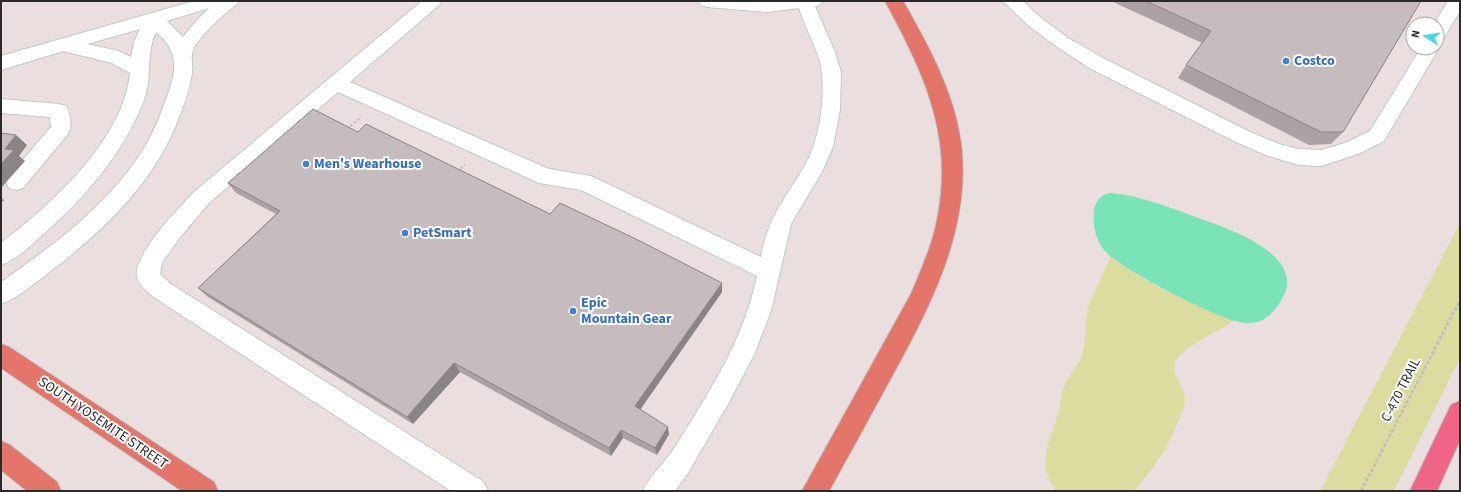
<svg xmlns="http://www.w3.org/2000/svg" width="1461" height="492" viewBox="0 0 1461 492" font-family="'Source Sans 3',sans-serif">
  <rect width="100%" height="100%" fill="#ebdedf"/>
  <!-- green -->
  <g fill="#dcdba0">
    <polygon points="1460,223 1460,358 1394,491 1320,491"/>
    <path d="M 1110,256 C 1147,284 1192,304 1234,321 C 1221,330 1183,347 1176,360 C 1169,373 1186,387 1185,401 C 1184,409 1180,417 1177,424 C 1166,452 1153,468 1134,491 L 1056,491 C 1035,461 1050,444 1058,413 C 1061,405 1060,395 1064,387 C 1068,376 1076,368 1081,358 C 1087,344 1084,327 1087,312 C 1092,292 1104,276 1110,256 Z"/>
  </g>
  <!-- water -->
  <path fill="#7be3b8" d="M 1111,193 C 1142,196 1171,208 1201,219 C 1229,229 1303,254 1284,295 C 1280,303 1275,311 1267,317 C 1261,322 1253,324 1245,323 C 1221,321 1127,272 1108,254 C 1096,244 1092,225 1094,210 C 1096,200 1101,194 1111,193 Z"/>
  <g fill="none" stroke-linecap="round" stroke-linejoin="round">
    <defs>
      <g id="minor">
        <path d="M 194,1 L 239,1 L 236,5 C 225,13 194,40 192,54 C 191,60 193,66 192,72 C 190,90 183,108 176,125 C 151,187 99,234 47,274 C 32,285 18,298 1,304 L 1,282 C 54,245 108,205 143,150 C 153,134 159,117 166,100 C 176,72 181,53 156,32 C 146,52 152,76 145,97 C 125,153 82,201 38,239 C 27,249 15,260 1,265 L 1,243 C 51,205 124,139 130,73 L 112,63 L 63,51 L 1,70 L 1,56 ZM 209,8 L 197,20 L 183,37 L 167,21 ZM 140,29 L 134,42 L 131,57 L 118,51 L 87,44 Z"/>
        <path d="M 422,1 L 442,1 L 439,5 L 350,82 L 549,169 L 591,176 L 761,257 C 768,217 785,199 804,167 C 820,141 827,92 820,62 C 815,44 805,27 799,8 L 767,12 L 707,7 L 701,5 L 698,1 L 823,1 L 820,5 L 815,6 L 835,52 L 841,72 L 840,110 L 833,147 L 823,170 L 791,224 L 771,311 L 754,355 L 727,406 L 688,473 L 675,491 L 643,491 C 649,476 666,462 675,447 C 709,393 744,339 757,276 L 581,190 L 539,183 L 338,92 L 209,203 L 178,240 L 162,263 L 160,274 L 171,284 L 484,482 L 488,491 L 451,491 L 155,298 C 149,293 138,285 137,277 C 133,254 179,208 195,191 Z"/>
        <polygon points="1003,1 1023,1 1041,18 1068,38 1105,59 1250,132 1279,144 1299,149 1321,150 1345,143 1370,131 1421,48 1437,48 1437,44 1439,48 1384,141 1358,154 1321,166 1299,165 1268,156 1236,142 1091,69 1056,46 1029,26"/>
        <polygon points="1448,1 1460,1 1460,11 1443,39 1437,41 1437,24 1434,24"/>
        <path d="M 1,99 L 59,104 L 66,106 C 70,114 73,126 68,134 L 23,188 L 16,190 L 9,188 L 6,182 L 9,176 L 51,127 L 50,117 L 1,113 Z"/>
      </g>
      <g id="major">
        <path d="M 885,1 L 903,1 C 928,45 954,92 961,143 C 972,232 927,312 886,387 C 867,422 848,457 829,491 L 802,491 L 911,294 C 919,275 927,257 933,237 C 958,146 928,80 885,1 Z"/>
        <polygon points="1,344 9,347 214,482 218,491 182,491 1,368"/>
        <polygon points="1,441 10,445 57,482 61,491 27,491 1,470"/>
      </g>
      <polygon id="highway" points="1460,401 1460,440 1437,491 1410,491 1451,405"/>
    </defs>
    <!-- minor casing -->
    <use href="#minor" stroke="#bfcacc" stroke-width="2"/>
    <!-- major casing -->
    <use href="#major" stroke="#bfbfbf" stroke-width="2"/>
    <!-- highway casing -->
    <use href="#highway" stroke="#bfbfbf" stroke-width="2"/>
    <!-- path-far1 -->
    <g stroke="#bfbfbf" stroke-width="2" stroke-dasharray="2.5 2" stroke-linecap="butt">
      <polyline points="347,129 361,117"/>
      <polyline points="458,172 465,164"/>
    </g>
    <!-- path -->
    <polyline stroke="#bfbfbf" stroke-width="2.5" stroke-dasharray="3.5 2" stroke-linecap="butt" points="1361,491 1460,300"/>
    <!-- minor -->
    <use href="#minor" fill="#fff" fill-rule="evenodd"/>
    <!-- major -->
    <use href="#major" fill="#e3756b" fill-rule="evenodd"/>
    <!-- highway -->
    <use href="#highway" fill="#ee6588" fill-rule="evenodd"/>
  </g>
  <!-- wall -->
  <g fill="#aba2a3">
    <polygon points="1111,1 1421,1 1343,132 1331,144 1309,145 1178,78 1186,65 1202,43"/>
    <polygon points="358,132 550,214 722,283 722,292 640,410 669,434 657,455 623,438 611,456 460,372 413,424 208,297 198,288 276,214 236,193 228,183"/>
  </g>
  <!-- shaded-wall -->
  <g fill="#8b8484">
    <polygon points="16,135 27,145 19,156 25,161 1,188 1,164 5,149"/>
    <polygon points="1,198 4,200 1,203"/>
    <polygon points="722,283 722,292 637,414 635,406"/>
    <polygon points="454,363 460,372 413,424 407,417"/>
    <polygon points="668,427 669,434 657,455 655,448"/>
    <polygon points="621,430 623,438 611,456 609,448"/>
  </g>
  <!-- building -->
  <g fill="#c7bcbd" stroke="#8b8484">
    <polygon points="1146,1 1421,1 1343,132 1321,132 1186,65 1211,31"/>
    <polygon points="313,109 358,132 366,124 550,214 560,203 638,240 722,283 635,406 668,427 655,448 621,430 609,448 454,363 407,417 198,288 280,211 228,183"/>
    <polygon points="1,133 16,135 5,149 14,150 1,164"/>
  </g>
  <!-- markers -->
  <g fill="#3f7fe0" stroke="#fff" stroke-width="1.5">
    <circle cx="1286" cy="61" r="4"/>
    <circle cx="306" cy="164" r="4"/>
    <circle cx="405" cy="233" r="4"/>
    <circle cx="573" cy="311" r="4"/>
  </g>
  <g text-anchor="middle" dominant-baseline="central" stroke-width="4" stroke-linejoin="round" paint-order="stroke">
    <!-- shop labels -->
    <g font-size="14" font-weight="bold" fill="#366cbe" stroke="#fff" text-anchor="start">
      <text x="1294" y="61">Costco</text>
      <text x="314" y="164">Men's Wearhouse</text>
      <text x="413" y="233">PetSmart</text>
      <text x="581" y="303">Epic<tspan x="581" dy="16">Mountain Gear</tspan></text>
    </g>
    <!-- street labels -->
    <g font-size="14" fill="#2a2a2a" stroke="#fff">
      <text transform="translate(1401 390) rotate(-63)">C-470 TRAIL</text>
      <text transform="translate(103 423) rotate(34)">SOUTH YOSEMITE STREET</text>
    </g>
  </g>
  <!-- border -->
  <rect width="1461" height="492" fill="none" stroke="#2a2a2a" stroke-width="4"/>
  <!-- north arrow -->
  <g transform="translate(1425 36) rotate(282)"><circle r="19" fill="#ffffff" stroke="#aaaaaa"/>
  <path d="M0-3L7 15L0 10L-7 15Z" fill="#4ed4e8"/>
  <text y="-6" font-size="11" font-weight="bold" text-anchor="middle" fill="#2a2a2a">N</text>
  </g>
</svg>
